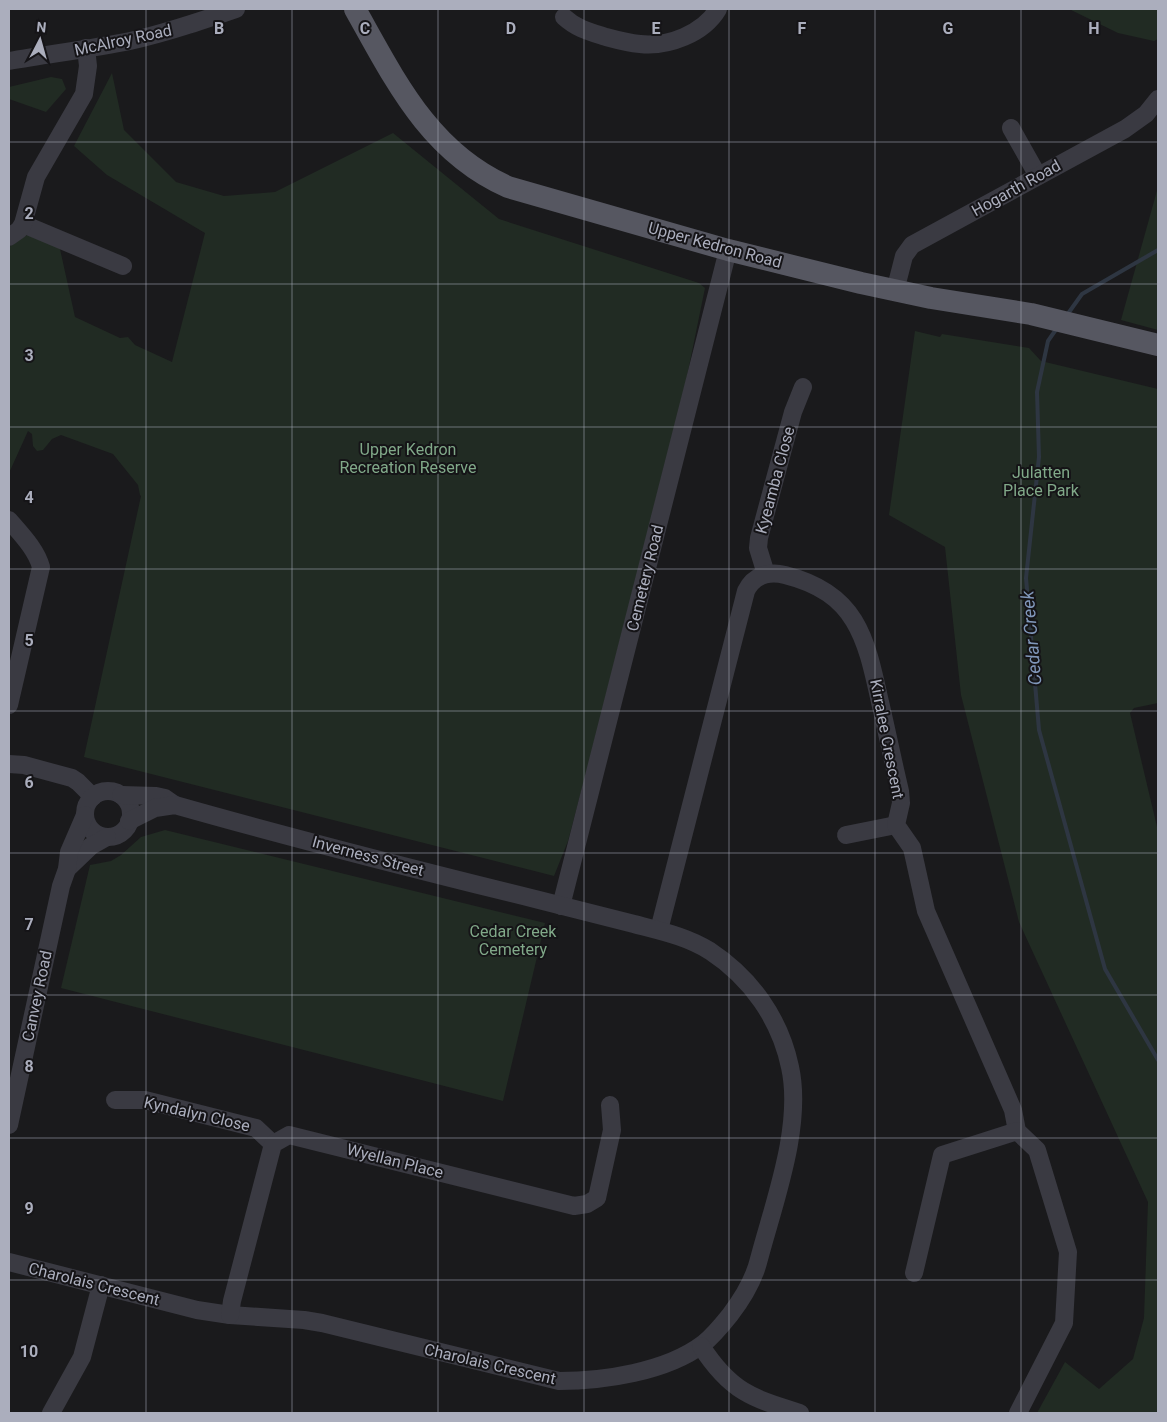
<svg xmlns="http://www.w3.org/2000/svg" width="1167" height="1422" viewBox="0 0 1167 1422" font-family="Roboto,sans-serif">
  <rect width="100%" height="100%" fill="#1a1a1c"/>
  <!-- green -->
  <g fill="#212b23">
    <polygon points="1069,9 1158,9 1158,39 1154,41 1118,33"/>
    <polygon points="112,73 124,130 176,182 224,196 275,192 393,133 499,219 699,283 705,288 686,381 590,758 568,841 554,876 84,757 141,496 140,495 138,485 113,454 61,435 52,439 43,450 37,451 33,446 32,434 28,431 9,473 9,247 30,233 52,240 60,249 75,317 120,338 128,337 135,345 172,362 205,233 107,175 74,146"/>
    <polygon points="51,77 62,79 66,89 46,112 9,99 9,87"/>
    <polygon points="1158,187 1158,330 1121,320"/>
    <polygon points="915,331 940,337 942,334 1029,348 1041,361 1158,389 1158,703 1134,708 1130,713 1158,831 1158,1413 1037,1413 1065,1362 1099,1389 1133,1359 1144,1318 1148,1202 1019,922 961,695 945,547 889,515"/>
    <polygon points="165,830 545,923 503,1101 61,988 90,865 111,861 121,855 141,837"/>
  </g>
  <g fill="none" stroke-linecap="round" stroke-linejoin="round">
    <!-- stream -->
    <g stroke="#2e3642" stroke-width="4">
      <polyline points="1067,315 1082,294 1158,250"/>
      <polyline points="1057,328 1048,341 1037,392 1039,457 1026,578 1039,730 1105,969 1158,1060"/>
    </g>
    <!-- minor -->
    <g stroke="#3a3a42" stroke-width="18">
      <path d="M 564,17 C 577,29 590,32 606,37 C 617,40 628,43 640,44 C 668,47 703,34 718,9"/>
      <path d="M 9,61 C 49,54 90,49 130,41 C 166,33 201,21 236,9"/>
      <polyline points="1011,128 1038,176"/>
      <polyline points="23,224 123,266"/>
      <polyline points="9,237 19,230 23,224 36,177 84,94 88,66 86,48"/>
      <polyline points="895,291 904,256 912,245 1125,129 1146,114 1158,99"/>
      <path d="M 9,520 C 21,534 36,549 41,567 L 9,705"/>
      <polyline points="766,574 758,548 759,538 793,412 803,387"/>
      <polyline points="9,764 24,765 72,778 78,782 93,797"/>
      <circle cx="108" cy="814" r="23"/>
      <polyline points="121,795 156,796 165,798 175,805"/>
      <polyline points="846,835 896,825"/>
      <polyline points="67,869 91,846 107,837"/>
      <polyline points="561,906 728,250"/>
      <path d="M 659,930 L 746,591 C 754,575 769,571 785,575 C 857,593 866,638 880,702 C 887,732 893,762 900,791 L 901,803 L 896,825 L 912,848 L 926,911 L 1013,1110 L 1017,1131 L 1037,1150 L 1068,1252 L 1064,1323 L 1018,1413"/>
      <polyline points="115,1100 145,1100 256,1128 273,1144"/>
      <polyline points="9,1125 61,886 67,869 69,852 85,815"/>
      <path d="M 9,1262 L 197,1310 L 230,1315 L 304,1320 L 322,1323 L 559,1381 C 603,1381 666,1372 703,1344 C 713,1336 722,1325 730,1315 C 743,1298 754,1280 759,1259 C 774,1202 803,1126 790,1067 C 780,1019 751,978 710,951 C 686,936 660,931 634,924 C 602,916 570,908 539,900 C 417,870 295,839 175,805 L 155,808 L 129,821"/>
      <polyline points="914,1273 942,1155 1017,1131"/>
      <polyline points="230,1315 232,1301 273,1144 289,1135 574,1206 587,1204 597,1198 612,1130 610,1105"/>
      <path d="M 701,1346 C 730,1391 751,1398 800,1413"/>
      <polyline points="51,1413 82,1357 101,1285"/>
    </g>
    <!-- major -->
    <path stroke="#565761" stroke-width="22" d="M 355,9 C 395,80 429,152 508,187 L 728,250 L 861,283 L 931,298 L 1031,314 L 1158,345"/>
  </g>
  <!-- grid -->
  <path fill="none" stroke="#abaebd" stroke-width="1" stroke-opacity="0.55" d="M 146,9 L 146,1413M 292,9 L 292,1413M 438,9 L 438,1413M 584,9 L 584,1413M 729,9 L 729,1413M 875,9 L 875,1413M 1021,9 L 1021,1413M 9,142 L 1158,142M 9,284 L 1158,284M 9,427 L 1158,427M 9,569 L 1158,569M 9,711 L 1158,711M 9,853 L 1158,853M 9,995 L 1158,995M 9,1138 L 1158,1138M 9,1280 L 1158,1280"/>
  <g text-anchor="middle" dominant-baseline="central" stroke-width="4" stroke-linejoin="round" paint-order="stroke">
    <!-- street labels -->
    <g font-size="16" fill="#abaebd" stroke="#151417">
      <text transform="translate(123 40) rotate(-12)">McAlroy Road</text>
      <text transform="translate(1016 188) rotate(-29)">Hogarth Road</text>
      <text transform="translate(715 245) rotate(15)">Upper Kedron Road</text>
      <text transform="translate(775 480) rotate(-75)">Kyeamba Close</text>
      <text transform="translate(645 578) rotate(-76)">Cemetery Road</text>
      <text transform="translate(887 739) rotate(79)">Kirralee Crescent</text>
      <text transform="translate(368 856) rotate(15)">Inverness Street</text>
      <text transform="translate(37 996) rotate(-78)">Canvey Road</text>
      <text transform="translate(197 1114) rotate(13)">Kyndalyn Close</text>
      <text transform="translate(395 1161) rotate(14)">Wyellan Place</text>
      <text transform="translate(94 1284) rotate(14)">Charolais Crescent</text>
      <text transform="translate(490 1364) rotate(13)">Charolais Crescent</text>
    </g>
    <!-- park labels -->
    <g font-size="16" fill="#81a989" stroke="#151417">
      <text x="408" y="449">Upper Kedron<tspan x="408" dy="18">Recreation Reserve</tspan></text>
      <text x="1041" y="472">Julatten<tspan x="1041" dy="18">Place Park</tspan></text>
      <text x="513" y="931">Cedar Creek<tspan x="513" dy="18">Cemetery</tspan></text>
    </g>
    <!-- water labels -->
    <g font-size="18" font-style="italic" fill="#8097ba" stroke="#151417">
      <text transform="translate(1031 638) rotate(-95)">Cedar Creek</text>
    </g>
  </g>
  <g font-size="16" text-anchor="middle" font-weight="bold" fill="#abaebd" stroke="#151417" stroke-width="4" stroke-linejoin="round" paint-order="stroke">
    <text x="219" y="34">B</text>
    <text x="365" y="34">C</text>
    <text x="511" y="34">D</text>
    <text x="656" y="34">E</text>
    <text x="802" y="34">F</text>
    <text x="948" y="34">G</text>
    <text x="1094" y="34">H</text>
    <text x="29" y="219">2</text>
    <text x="29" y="361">3</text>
    <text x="29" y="503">4</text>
    <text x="29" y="646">5</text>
    <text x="29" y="788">6</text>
    <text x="29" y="930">7</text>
    <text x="29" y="1072">8</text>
    <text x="29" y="1214">9</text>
    <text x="29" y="1357">10</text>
  </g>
  <!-- border -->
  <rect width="1167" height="1422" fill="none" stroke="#abaebd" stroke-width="20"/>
  <!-- north arrow -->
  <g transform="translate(40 40) rotate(6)" stroke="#151417" stroke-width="4" paint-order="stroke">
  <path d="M0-4L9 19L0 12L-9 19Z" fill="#abaebd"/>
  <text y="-8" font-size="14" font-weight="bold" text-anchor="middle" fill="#abaebd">N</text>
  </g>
</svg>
